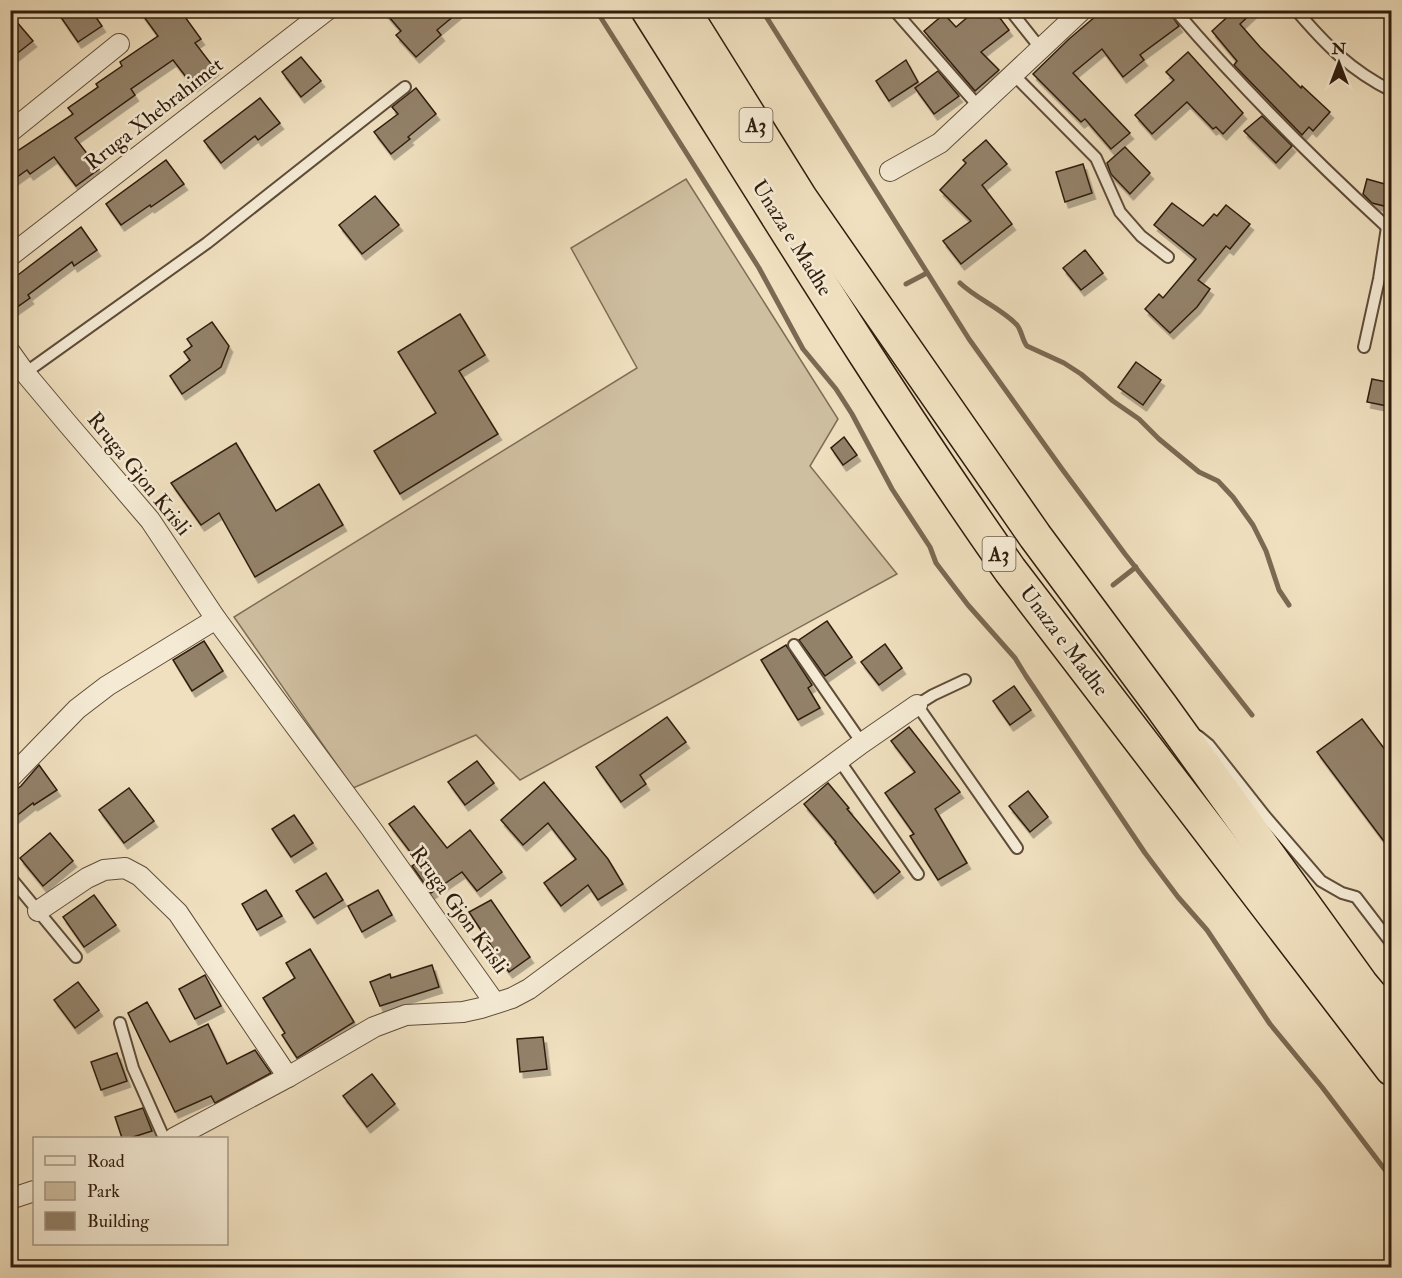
<svg xmlns="http://www.w3.org/2000/svg" width="1402" height="1278" viewBox="0 0 1402 1278" font-family="'IM FELL Double Pica',serif">
  <defs>
    <filter id="shadow"><feDropShadow dx="3.5" dy="6" stdDeviation="0" flood-color="#0004"/></filter>
  </defs>
  <rect width="100%" height="100%" fill="#f0e0bf"/>
  <filter id="stains"><feTurbulence type="fractalNoise" baseFrequency=".00333" numOctaves="4"/><feColorMatrix values="0 0 0 0 .2 0 0 0 0 .09 0 0 0 0 .02 0 0 0 .5 -.17"/></filter>
  <radialGradient id="worn" r=".72"><stop offset=".6" stop-color="#630" stop-opacity="0"/><stop offset="1" stop-color="#630" stop-opacity=".3"/></radialGradient>
  <!-- green -->
  <polygon fill="#cfbfa1" stroke="#7f6e57" stroke-width="1.5" points="686,179 838,419 810,466 897,574 520,780 476,735 353,788 234,617 637,368 571,248"/>
  <g fill="none" stroke-linecap="round" stroke-linejoin="round">
    <!-- stream -->
    <g stroke="#7b6953" stroke-width="5">
      <polyline points="596,10 759,268 803,349 836,389 852,414 892,489 930,547 936,563 968,605 1015,658 1026,676 1145,853 1178,897 1207,930 1270,1024 1322,1087 1392,1179"/>
      <polyline points="762,10 969,339 1062,469 1125,554 1252,715"/>
      <path d="M 960,283 C 977,299 1002,309 1017,325 C 1022,331 1022,340 1027,346 L 1064,363 L 1081,374 L 1113,401 L 1139,419 L 1159,439 L 1199,472 L 1218,481 L 1233,497 L 1253,525 L 1266,551 L 1279,590 L 1289,605"/>
      <polyline points="906,284 927,273"/>
      <polyline points="1113,585 1136,567"/>
    </g>
  </g>
  <!-- building -->
  <g fill="#93826a" stroke="#2f1c0d" stroke-width="1.5" filter="url(#shadow)">
    <polygon points="56,10 91,10 102,26 78,42"/>
    <polygon points="139,10 180,10 201,39 195,43 215,69 193,86 173,60 131,89 135,95 75,138 99,169 76,186 54,157 30,174 27,170 10,182 10,156 73,114 68,108 98,87 96,84 122,66 120,62 158,36"/>
    <polygon points="383,10 461,10 437,30 441,35 416,57 396,35 401,31"/>
    <polygon points="976,10 994,10 1009,30 981,52 999,70 975,91 924,31 944,14 956,27"/>
    <polygon points="1103,10 1138,10 1144,17 1153,10 1168,10 1179,26 1140,55 1144,60 1123,77 1102,49 1073,73 1130,133 1111,149 1085,119 1081,122 1033,74 1069,39"/>
    <polygon points="1235,10 1255,10 1240,24 1260,47 1301,88 1302,86 1330,112 1313,131 1309,127 1302,135 1234,65 1237,61 1212,31"/>
    <polygon points="10,14 33,41 10,59"/>
    <polygon points="1188,52 1243,113 1223,134 1216,127 1213,129 1187,102 1152,134 1135,115 1174,80 1166,72"/>
    <polygon points="301,57 321,81 301,97 282,72"/>
    <polygon points="906,60 918,82 889,101 876,81"/>
    <polygon points="938,71 959,96 934,114 915,88"/>
    <polygon points="416,88 436,114 408,137 410,139 391,154 374,132 398,114 392,107"/>
    <polygon points="260,98 280,123 258,140 255,136 221,163 204,141"/>
    <polygon points="1262,116 1292,146 1276,163 1244,131"/>
    <polygon points="986,140 1007,164 982,185 1012,224 961,264 943,241 971,221 940,190 966,163 963,160"/>
    <polygon points="1125,147 1150,173 1130,194 1111,174 1107,163"/>
    <polygon points="166,160 184,184 151,207 150,205 121,225 106,204"/>
    <polygon points="1083,164 1092,193 1065,202 1056,172"/>
    <polygon points="1367,179 1392,186 1388,207 1372,203 1363,194"/>
    <polygon points="375,196 399,225 362,254 339,225"/>
    <polygon points="1172,203 1203,226 1214,214 1217,216 1226,205 1250,224 1230,249 1226,246 1198,280 1210,289 1197,307 1170,333 1145,309 1159,294 1163,298 1196,259 1154,225"/>
    <polygon points="81,227 97,250 74,266 72,262 28,295 30,298 10,312 10,281"/>
    <polygon points="1085,250 1103,273 1081,290 1063,268"/>
    <polygon points="460,314 485,355 459,371 498,434 400,494 374,451 436,413 398,352"/>
    <polygon points="212,322 229,346 221,367 182,394 170,376 190,360 184,352 192,346 187,339"/>
    <polygon points="1136,362 1161,380 1143,405 1118,387"/>
    <polygon points="1372,379 1392,383 1392,407 1367,402"/>
    <polygon points="844,437 857,455 843,465 831,448"/>
    <polygon points="236,443 276,511 319,484 343,525 255,577 219,513 201,525 171,483"/>
    <polygon points="827,621 852,657 825,676 799,640"/>
    <polygon points="204,641 223,671 192,691 173,660"/>
    <polygon points="885,644 902,668 879,685 861,662"/>
    <polygon points="786,645 812,685 808,688 820,708 798,720 761,660"/>
    <polygon points="1014,686 1031,710 1010,725 993,701"/>
    <polygon points="667,717 686,742 640,775 646,784 621,802 596,767"/>
    <polygon points="1362,719 1392,759 1392,852 1317,752"/>
    <polygon points="909,727 960,792 935,809 967,863 938,880 910,836 914,834 885,793 915,772 891,741"/>
    <polygon points="477,761 494,783 465,805 448,782"/>
    <polygon points="39,765 57,790 34,805 33,803 10,821 10,794 21,786"/>
    <polygon points="544,782 608,859 623,884 598,900 588,885 561,906 544,883 576,859 548,823 523,845 501,820"/>
    <polygon points="828,783 849,808 847,809 900,872 874,893 835,843 836,842 804,804"/>
    <polygon points="129,788 154,821 124,843 99,810"/>
    <polygon points="1028,791 1048,817 1030,832 1009,806"/>
    <polygon points="414,806 447,848 470,830 502,872 477,891 462,872 431,893 412,866 418,862 389,824"/>
    <polygon points="294,815 313,843 291,857 272,829"/>
    <polygon points="50,833 73,861 43,886 20,858"/>
    <polygon points="326,873 343,900 314,918 296,891"/>
    <polygon points="266,890 282,916 257,930 242,904"/>
    <polygon points="378,890 392,915 362,932 348,906"/>
    <polygon points="94,895 116,925 84,947 63,917"/>
    <polygon points="491,900 530,957 509,972 493,951 494,950 469,912"/>
    <polygon points="310,949 354,1022 297,1058 282,1035 285,1033 263,998 295,978 286,963"/>
    <polygon points="432,965 439,987 380,1006 370,982 390,974 391,978"/>
    <polygon points="205,975 221,1006 195,1019 179,989"/>
    <polygon points="78,982 99,1010 75,1028 54,1000"/>
    <polygon points="147,1002 170,1042 208,1024 227,1064 255,1050 271,1073 215,1103 211,1096 175,1112 128,1013"/>
    <polygon points="543,1037 547,1069 520,1072 517,1039"/>
    <polygon points="117,1053 127,1081 101,1090 91,1062"/>
    <polygon points="372,1074 395,1104 367,1127 343,1096"/>
    <polygon points="143,1108 152,1131 130,1138 122,1138 115,1117"/>
  </g>
  <g fill="none" stroke-linecap="round" stroke-linejoin="round">
    <defs>
      <g id="lane">
        <polyline points="894,10 979,107"/>
        <polyline points="1010,10 1041,49"/>
        <path d="M 1175,10 C 1241,87 1313,159 1387,227"/>
        <path d="M 1296,10 C 1325,44 1351,71 1392,91"/>
        <polyline points="1014,75 1096,158 1120,212 1141,236 1168,257"/>
        <polyline points="1364,347 1379,279 1387,227 1392,217"/>
        <polyline points="25,373 207,243 405,87"/>
        <polyline points="794,645 862,743"/>
        <polyline points="965,680 933,695 917,705 1017,848"/>
        <polyline points="1198,736 1209,745 1265,816 1321,881 1342,893 1356,897 1392,944"/>
        <polyline points="839,760 918,874"/>
        <polyline points="10,877 76,957"/>
        <polyline points="120,1023 133,1068 164,1138"/>
      </g>
      <g id="street">
        <polyline points="10,132 119,44"/>
        <polyline points="890,171 940,143 1082,10"/>
        <polyline points="10,256 327,10"/>
        <polyline points="10,352 25,373 67,423 150,520 216,619 370,827 495,1003"/>
        <polyline points="10,778 77,709 107,686 216,619"/>
        <polyline points="38,911 87,878 104,870 125,868 140,876 178,913 288,1077"/>
        <polyline points="174,1138 288,1077 374,1027 406,1015 463,1012 481,1008 512,998 529,989 862,743 917,705"/>
        <polyline points="10,1199 34,1191"/>
      </g>
      <g id="highway">
        <path d="M 648,10 C 767,198 882,388 1010,570 L 1392,1069"/>
        <polyline points="683,10 801,199 1035,536 1161,706 1361,984 1392,1021"/>
      </g>
    </defs>
    <!-- lane casing -->
    <use href="#lane" stroke="#5f4d3a" stroke-width="14"/>
    <!-- street casing -->
    <use href="#street" stroke="#5f4d3a" stroke-width="22"/>
    <!-- highway casing -->
    <use href="#highway" stroke="#2f1c0d" stroke-width="36"/>
    <!-- lane -->
    <use href="#lane" stroke="#f5ebd5" stroke-width="10"/>
    <!-- street -->
    <use href="#street" stroke="#f5ebd5" stroke-width="20"/>
    <!-- highway -->
    <use href="#highway" stroke="#f0e0bf" stroke-width="33"/>
  </g>
  <g text-anchor="middle" dominant-baseline="central" stroke-width="5" stroke-linejoin="round" paint-order="stroke">
    <!-- shield labels -->
    <g fill="#f5ebd5" stroke="#6a5a49" stroke-width="1.5">
      <rect x="739.5" y="108" width="33" height="34" rx="4.5"/>
      <rect x="982.5" y="537" width="33" height="34" rx="4.5"/>
    </g>
    <g font-size="20" font-weight="bold" fill="#2f1c0d">
      <text x="756" y="125">A3</text>
      <text x="999" y="554">A3</text>
    </g>
    <!-- street labels -->
    <g font-size="21" fill="#2f1c0d" stroke="#f5ebd5">
      <text transform="translate(154 114) rotate(-38)">Rruga Xhebrahimet</text>
      <text transform="translate(792 238) rotate(58)">Unaza e Madhe</text>
      <text transform="translate(139 474) rotate(51)">Rruga Gjon Krisli</text>
      <text transform="translate(1064 641) rotate(53)">Unaza e Madhe</text>
      <text transform="translate(459 910) rotate(54)">Rruga Gjon Krisli</text>
    </g>
  </g>
  <!-- margin -->
  <rect width="1402" height="1278" fill="none" stroke="#f0e0bf" stroke-width="36"/>
  <rect x="12" y="12" width="1378" height="1254" fill="none" stroke="#2f1c0d" stroke-width="3"/>
  <rect x="18" y="18" width="1366" height="1242" fill="none" stroke="#2f1c0d" stroke-width="1.5"/>
  <!-- legend -->
  <rect x="33" y="1137" width="195" height="108" fill="#f5ebd5" stroke="#a69885" stroke-width="1.5"/>
  <rect x="45" y="1156" width="30" height="9" fill="#f5ebd5" stroke="#a69885" stroke-width="1.5"/>
  <text x="87" y="1167" font-size="18" fill="#2f1c0d">Road</text>
  <rect x="45" y="1182" width="30" height="18" fill="#cfbfa1" stroke="#a69885" stroke-width="1.5"/>
  <text x="87" y="1197" font-size="18" fill="#2f1c0d">Park</text>
  <rect x="45" y="1212" width="30" height="18" fill="#93826a" stroke="#a69885" stroke-width="1.5"/>
  <text x="87" y="1227" font-size="18" fill="#2f1c0d">Building</text>
  <!-- north arrow -->
  <g transform="translate(1339 63)" stroke="#f5ebd5" stroke-width="4.5" paint-order="stroke">
  <path d="M0-4.5L10 22L0 15L-10 22Z" fill="#2f1c0d"/>
  <text y="-9" font-size="16" font-weight="bold" text-anchor="middle" fill="#2f1c0d">N</text>
  </g>
  <rect width="100%" height="100%" filter="url(#stains)"/>
  <rect width="100%" height="100%" fill="url(#worn)"/>
</svg>
